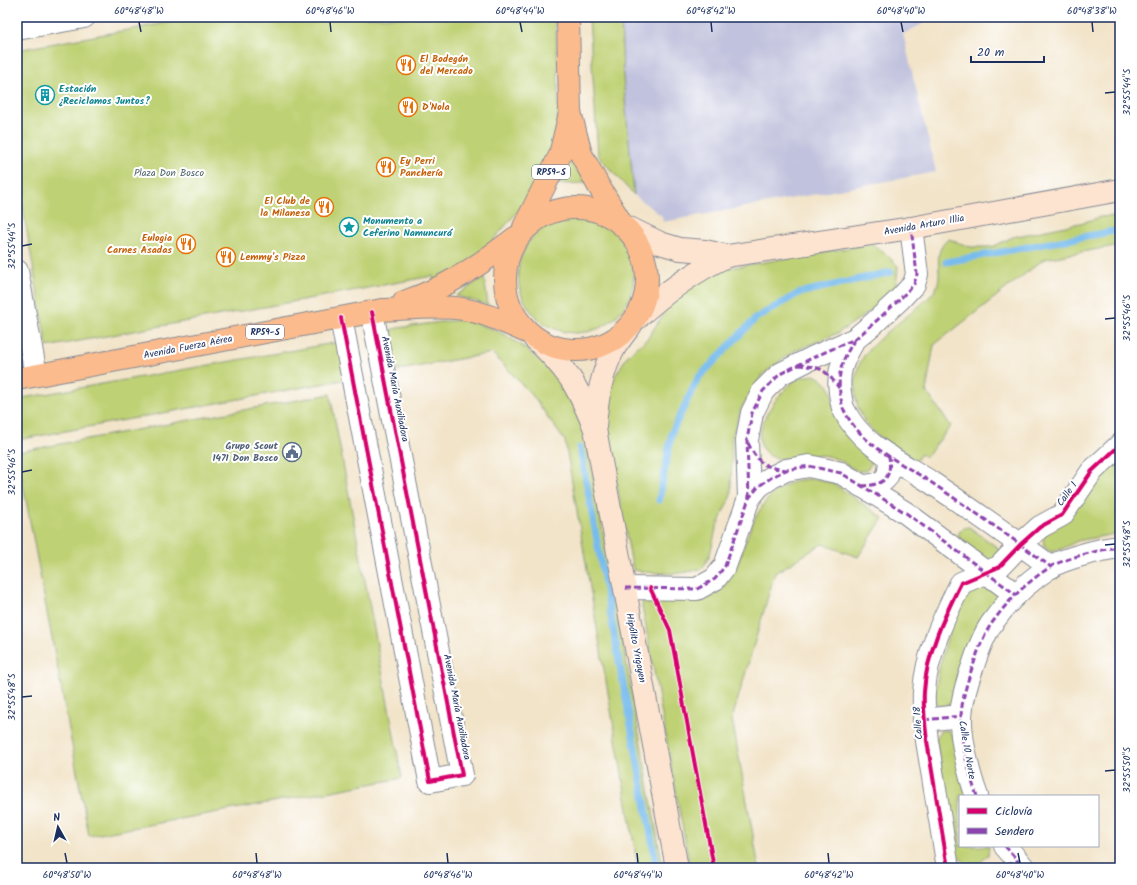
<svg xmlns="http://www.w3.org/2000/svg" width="1137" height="885" viewBox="0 0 1137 885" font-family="Kalam,sans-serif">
  <rect width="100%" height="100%" fill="#fff"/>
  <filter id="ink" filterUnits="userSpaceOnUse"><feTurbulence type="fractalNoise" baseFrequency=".025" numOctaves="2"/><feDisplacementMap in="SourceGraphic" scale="8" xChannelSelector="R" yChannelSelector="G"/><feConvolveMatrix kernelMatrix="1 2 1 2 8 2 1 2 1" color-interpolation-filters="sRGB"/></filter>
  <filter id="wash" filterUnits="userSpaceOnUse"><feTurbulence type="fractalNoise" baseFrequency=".012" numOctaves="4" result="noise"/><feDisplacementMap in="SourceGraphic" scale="16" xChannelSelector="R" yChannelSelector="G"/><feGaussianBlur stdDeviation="0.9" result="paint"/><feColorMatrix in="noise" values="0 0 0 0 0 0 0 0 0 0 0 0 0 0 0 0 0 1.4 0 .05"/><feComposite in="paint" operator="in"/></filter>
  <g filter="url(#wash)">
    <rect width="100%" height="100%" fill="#f2e4c9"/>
    <!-- industrial -->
    <polygon fill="#c1c2dd" points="621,17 935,17 903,34 936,172 663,222 662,216 634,195 623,77"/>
    <!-- green -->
    <g fill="#bfd174" stroke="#6d8069">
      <polygon points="199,17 555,17 558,75 558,115 555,143 535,191 477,259 434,286 433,276 427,277 47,347 17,174 17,50"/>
      <polygon points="589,17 621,17 623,77 634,195 598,156"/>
      <polygon points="571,154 586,183 556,184"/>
      <path d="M 1120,216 L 1120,245 L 1044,259 L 934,345 L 926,391 L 951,426 L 926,457 L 921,454 L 916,461 C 901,450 882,441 869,427 C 854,410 851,382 861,361 C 867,349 879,339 890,330 C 901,320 928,301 935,290 C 946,272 929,253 949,239 L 970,247 L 992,247 L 1013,237 L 1085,222 L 1100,217 Z"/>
      <circle cx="576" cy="275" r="58"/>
      <path d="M 872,244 L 887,255 L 898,266 L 896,287 L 872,310 L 838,333 L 792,352 L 762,375 L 742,407 L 732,437 L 731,495 L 716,529 L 710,554 L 703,568 C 681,576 656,574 633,570 L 605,423 L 608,396 L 615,376 L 628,355 L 648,338 L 675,296 L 723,269 Z"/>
      <polygon points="484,277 488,305 456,296"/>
      <path d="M 465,320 C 480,325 497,329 510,338 C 530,350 558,375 570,395 C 581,414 585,437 590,459 L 663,868 L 638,868 L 565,441 L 532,395 L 492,353 L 394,371 L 388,336 L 390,330 L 398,328 L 448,321 Z"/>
      <polygon points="334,343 341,345 348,379 17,440 17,399"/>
      <path d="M 814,375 C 838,387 829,396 836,416 C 842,434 857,447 871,459 L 871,464 C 862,479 852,467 841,461 C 837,459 831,457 827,456 C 809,452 785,465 769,455 C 742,437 781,388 799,378 C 804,376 809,376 814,375 Z"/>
      <polygon points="330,394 402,778 89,836 17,452"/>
      <polygon points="1120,456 1120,533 1077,541 1064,548 1051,552 1044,547 1043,537"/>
      <path d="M 818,479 L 834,484 L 883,518 L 858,557 L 822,544 L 775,573 L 732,719 L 759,868 L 690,868 L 642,606 L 643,600 C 666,594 695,609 717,593 C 730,583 735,569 741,555 C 752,522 763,489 800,480 C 806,479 812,479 818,479 Z"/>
      <path d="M 969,527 L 998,548 L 1000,554 L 997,559 L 986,560 L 959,540 C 957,532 961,528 969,527 Z"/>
      <polygon points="987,584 997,592 996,603 979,627 967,650 954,702 945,706 938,706 934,697 940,664 949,632 961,607 973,587"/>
      <polygon points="948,730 954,737 966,796 960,796 960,846 989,846 988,855 980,863 966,864 956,853 936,739 940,731"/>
    </g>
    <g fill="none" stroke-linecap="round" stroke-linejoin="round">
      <!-- stream -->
      <g stroke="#78bcee" stroke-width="7">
        <polyline points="946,262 1120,230"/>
        <polyline points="580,448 657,868"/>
        <polyline points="659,500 672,432 698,378 756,318 799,293 891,272"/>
      </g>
    </g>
  </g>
  <g filter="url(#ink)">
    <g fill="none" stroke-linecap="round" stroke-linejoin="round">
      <defs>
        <g id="street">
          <polyline points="17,29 84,17"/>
          <polyline points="17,271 36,375"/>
          <polyline points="341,318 430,781 462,775 372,312"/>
          <path d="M 855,339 C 842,360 836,374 841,399 C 842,403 842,407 844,410 C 861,446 901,462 932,483 C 972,510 1012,538 1051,567"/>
          <path d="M 861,486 C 883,485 892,480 889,456"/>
          <polyline points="749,498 747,440 752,413 763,391 780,374 814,357 855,339 873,324 899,300 914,284 917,274 911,228"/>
          <polyline points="625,588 697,589 715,579 725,566 749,498 759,486 772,477 786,470 809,466 841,473 906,513 1015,594"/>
          <polyline points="924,720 961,716"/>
          <path d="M 977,796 C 969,775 960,738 961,716 C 962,698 968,679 974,663 C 979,648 985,631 995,619 C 1010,598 1029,581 1050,567 C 1065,558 1102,549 1120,547"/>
          <polyline points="1005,846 1024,868"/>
          <path d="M 948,868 L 927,741 C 925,725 923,708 924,692 C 926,654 945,615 961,583 L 999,567 L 1021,544 L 1040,527 L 1062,515 L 1092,471 L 1120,445"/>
        </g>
        <g id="secondary">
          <polyline points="627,227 660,243 680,249 705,251 727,256"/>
          <path d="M 636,319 C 664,293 693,272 727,256 L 911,228 L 1120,190"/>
          <path d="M 534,338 C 547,350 559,363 570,378 C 580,393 588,412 595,429 L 677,868"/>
          <path d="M 595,427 C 597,400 601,372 615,347 C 620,339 626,332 631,325"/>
        </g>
        <g id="primary">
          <polyline points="568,17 570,112 581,154 598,185 620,221"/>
          <circle cx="576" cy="279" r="71"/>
          <polyline points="524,227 560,155 570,113"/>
          <path d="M 404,302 C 448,287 478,266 515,238"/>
          <path d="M 17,379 L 382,310 C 406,309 439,305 463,309 C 486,313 506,323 527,332"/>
        </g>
      </defs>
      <!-- street casing -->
      <use href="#street" stroke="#868a94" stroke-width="24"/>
      <!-- secondary casing -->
      <use href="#secondary" stroke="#868a94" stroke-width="24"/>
      <!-- primary casing -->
      <use href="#primary" stroke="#868a94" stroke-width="24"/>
      <!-- street -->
      <use href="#street" stroke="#fff" stroke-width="22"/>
      <!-- secondary -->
      <use href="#secondary" stroke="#fde4d1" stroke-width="22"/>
      <!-- primary -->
      <use href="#primary" stroke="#fbbb8d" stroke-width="22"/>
      <!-- quiet -->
      <g stroke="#8e44ad" stroke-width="3" stroke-dasharray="6 3" stroke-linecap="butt">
        <path d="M 855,339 C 842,360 836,374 841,399 C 842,403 842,407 844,410 C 861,446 901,462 932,483 C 972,510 1012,538 1051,567"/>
        <path d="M 798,365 C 822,367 825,369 839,388"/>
        <path d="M 748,443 C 758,464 765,467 786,470"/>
        <path d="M 861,486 C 883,485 892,480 889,456"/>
        <polyline points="749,498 747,440 752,413 763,391 780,374 814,357 855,339 873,324 899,300 914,284 917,274 911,228"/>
        <polyline points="625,588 697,589 715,579 725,566 749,498 759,486 772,477 786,470 809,466 841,473 906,513 1015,594"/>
        <polyline points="924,720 961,716"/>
        <path d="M 977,796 C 969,775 960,738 961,716 C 962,698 968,679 974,663 C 979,648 985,631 995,619 C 1010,598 1029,581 1050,567 C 1065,558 1102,549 1120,547"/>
        <polyline points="1005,846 1024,868"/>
        <polyline points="999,868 1017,861"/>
      </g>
      <defs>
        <g id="cycleway">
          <polyline points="341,318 430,781 462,775 372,312"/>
          <polyline points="650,588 670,630 714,868"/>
          <path d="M 948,868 L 927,741 C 925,725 923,708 924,692 C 926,654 945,615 961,583 L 999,567 L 1021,544 L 1040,527 L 1062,515 L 1092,471 L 1120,445"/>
        </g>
      </defs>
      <!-- cycleway casing -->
      <use href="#cycleway" stroke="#fff" stroke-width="6"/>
      <!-- cycleway -->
      <use href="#cycleway" stroke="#d6006c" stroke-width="4"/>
    </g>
  </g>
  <!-- ticks -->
  <path fill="none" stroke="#1b2f5e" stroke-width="1.5" d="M 139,22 L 141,32M 330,22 L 331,32M 520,22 L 522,32M 711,22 L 712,32M 901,22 L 903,32M 1092,22 L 1093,32M 1105,93 L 1115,92M 22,246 L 32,244M 1105,319 L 1115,318M 22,472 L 32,470M 1105,545 L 1115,544M 22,697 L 32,696M 1105,771 L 1115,770M 65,853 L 67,863M 256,853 L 257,863M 447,853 L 448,863M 637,853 L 638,863M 828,853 L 829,863M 1018,853 L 1020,863"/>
  <!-- icons -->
  <defs>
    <symbol id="restaurant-ring" viewBox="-11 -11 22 22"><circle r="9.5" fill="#fff" stroke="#e8710a" stroke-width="1.5"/><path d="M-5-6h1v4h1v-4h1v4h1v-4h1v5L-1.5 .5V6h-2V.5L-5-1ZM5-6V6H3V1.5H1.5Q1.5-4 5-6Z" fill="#e8710a"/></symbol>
    <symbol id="building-ring" viewBox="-11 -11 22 22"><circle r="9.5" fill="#fff" stroke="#0f9aa8" stroke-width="1.5"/><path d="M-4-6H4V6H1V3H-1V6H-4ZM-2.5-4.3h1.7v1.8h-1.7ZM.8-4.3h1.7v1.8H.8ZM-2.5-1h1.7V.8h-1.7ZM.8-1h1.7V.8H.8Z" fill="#0f9aa8"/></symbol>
    <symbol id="sight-ring" viewBox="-11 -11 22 22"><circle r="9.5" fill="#fff" stroke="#0f9aa8" stroke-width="1.5"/><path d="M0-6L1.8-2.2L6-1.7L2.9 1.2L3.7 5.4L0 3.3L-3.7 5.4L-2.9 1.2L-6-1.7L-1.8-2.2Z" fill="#0f9aa8"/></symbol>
    <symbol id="civic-ring" viewBox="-11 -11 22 22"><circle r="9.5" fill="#fff" stroke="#5c6f8a" stroke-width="1.5"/><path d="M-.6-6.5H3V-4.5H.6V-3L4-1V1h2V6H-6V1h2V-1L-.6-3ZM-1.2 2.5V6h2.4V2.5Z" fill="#5c6f8a"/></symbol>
  </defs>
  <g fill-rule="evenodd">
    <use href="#restaurant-ring" x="395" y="54" width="22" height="22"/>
    <use href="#building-ring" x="34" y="84" width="22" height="22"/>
    <use href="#restaurant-ring" x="397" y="96" width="22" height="22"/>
    <use href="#restaurant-ring" x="375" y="156" width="22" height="22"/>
    <use href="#restaurant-ring" x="313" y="196" width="22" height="22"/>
    <use href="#sight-ring" x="338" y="216" width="22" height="22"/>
    <use href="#restaurant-ring" x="175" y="233" width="22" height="22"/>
    <use href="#restaurant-ring" x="215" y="246" width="22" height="22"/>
    <use href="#civic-ring" x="281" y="441" width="22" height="22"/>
  </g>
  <g text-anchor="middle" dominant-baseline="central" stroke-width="4" stroke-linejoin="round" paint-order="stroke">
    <!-- shield labels -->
    <g fill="#fff" stroke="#5f6d8e" stroke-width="1">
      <rect x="532" y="165" width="38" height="14" rx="3"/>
      <rect x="246" y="325" width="38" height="14" rx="3"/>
    </g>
    <g font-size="9" font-weight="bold" fill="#1b2f5e">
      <text x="551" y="172">RP59-S</text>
      <text x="265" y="332">RP59-S</text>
    </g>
    <!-- food labels -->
    <g font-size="10" font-weight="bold" fill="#c56008" stroke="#fff" text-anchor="start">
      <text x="420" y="59">El Bodegón<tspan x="420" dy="12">del Mercado</tspan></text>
      <text x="422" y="107">D'Nola</text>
      <text x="400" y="161">Ey Perri<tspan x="400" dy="12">Panchería</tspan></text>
      <text x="310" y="201" text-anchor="end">El Club de<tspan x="310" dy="12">la Milanesa</tspan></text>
      <text x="172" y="238" text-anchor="end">Eulogia<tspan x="172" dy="12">Carnes Asadas</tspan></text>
      <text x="240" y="257">Lemmy's Pizza</text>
    </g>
    <!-- culture labels -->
    <g font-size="10" font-weight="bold" fill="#0d838f" stroke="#fff" text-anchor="start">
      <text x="59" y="89">Estación<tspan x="59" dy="12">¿Reciclamos Juntos?</tspan></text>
      <text x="363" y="221">Monumento a<tspan x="363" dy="12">Ceferino Namuncurá</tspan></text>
    </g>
    <!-- park labels -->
    <g font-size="10" fill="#4c6065" stroke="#fff">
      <text x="169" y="173">Plaza Don Bosco</text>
    </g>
    <!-- street labels -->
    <g font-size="10" fill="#1b2f5e" stroke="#fff">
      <text transform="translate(924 225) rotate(-10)">Avenida Arturo Illia</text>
      <text transform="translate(188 347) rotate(-11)">Avenida Fuerza Aérea</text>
      <text transform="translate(395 389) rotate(79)">Avenida María Auxiliadora</text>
      <text transform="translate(1067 494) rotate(-54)">Calle 1</text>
      <text transform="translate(636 648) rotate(79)">Hipólito Yrigoyen</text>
      <text transform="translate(457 707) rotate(79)">Avenida María Auxiliadora</text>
      <text transform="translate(918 723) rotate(-94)">Calle 18</text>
      <text transform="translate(967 750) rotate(80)">Calle 10 Norte</text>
    </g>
    <!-- service labels -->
    <g font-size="10" font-weight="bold" fill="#4e5e75" stroke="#fff" text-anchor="end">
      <text x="278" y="446">Grupo Scout<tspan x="278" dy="12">1471 Don Bosco</tspan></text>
    </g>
  </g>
  <!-- margin -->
  <rect width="1137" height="885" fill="none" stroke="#fff" stroke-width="44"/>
  <!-- legend -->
  <rect x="959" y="795" width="140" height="52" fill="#ffffff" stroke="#a4acbf"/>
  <rect x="967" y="808" width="20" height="6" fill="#d6006c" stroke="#a4acbf"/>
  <text x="995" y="815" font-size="12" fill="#1b2f5e">Ciclovía</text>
  <rect x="967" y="828" width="20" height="6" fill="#8e44ad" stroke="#a4acbf"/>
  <text x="995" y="835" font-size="12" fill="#1b2f5e">Sendero</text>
  <!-- north arrow -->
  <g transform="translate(58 827) rotate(352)" stroke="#ffffff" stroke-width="3" paint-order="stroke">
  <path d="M0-3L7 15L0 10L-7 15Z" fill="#1b2f5e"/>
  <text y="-6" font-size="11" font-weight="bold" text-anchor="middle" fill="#1b2f5e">N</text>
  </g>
  <!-- scale -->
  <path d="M971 56v6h73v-6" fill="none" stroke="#1b2f5e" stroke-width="2"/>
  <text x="977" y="56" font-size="12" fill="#1b2f5e" stroke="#ffffff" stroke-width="3" paint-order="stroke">20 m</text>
  <rect x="22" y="22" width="1093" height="841" fill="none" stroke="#1b2f5e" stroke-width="1.5"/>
  <g font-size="10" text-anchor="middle" fill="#1b2f5e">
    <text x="139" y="14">60°48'48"W</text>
    <text x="330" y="14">60°48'46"W</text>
    <text x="520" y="14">60°48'44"W</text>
    <text x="711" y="14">60°48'42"W</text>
    <text x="901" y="14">60°48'40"W</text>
    <text x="1092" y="14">60°48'38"W</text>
    <text transform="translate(1126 92) rotate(-90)" y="4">32°55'44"S</text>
    <text transform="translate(11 246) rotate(-90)" y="4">32°55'44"S</text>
    <text transform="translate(1126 318) rotate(-90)" y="4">32°55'46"S</text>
    <text transform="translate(11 472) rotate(-90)" y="4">32°55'46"S</text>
    <text transform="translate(1126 544) rotate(-90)" y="4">32°55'48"S</text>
    <text transform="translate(11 697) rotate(-90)" y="4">32°55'48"S</text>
    <text transform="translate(1126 770) rotate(-90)" y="4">32°55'50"S</text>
    <text x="67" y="878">60°48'50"W</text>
    <text x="257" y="878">60°48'48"W</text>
    <text x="448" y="878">60°48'46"W</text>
    <text x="638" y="878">60°48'44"W</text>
    <text x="829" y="878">60°48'42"W</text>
    <text x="1020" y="878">60°48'40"W</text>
  </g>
</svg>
